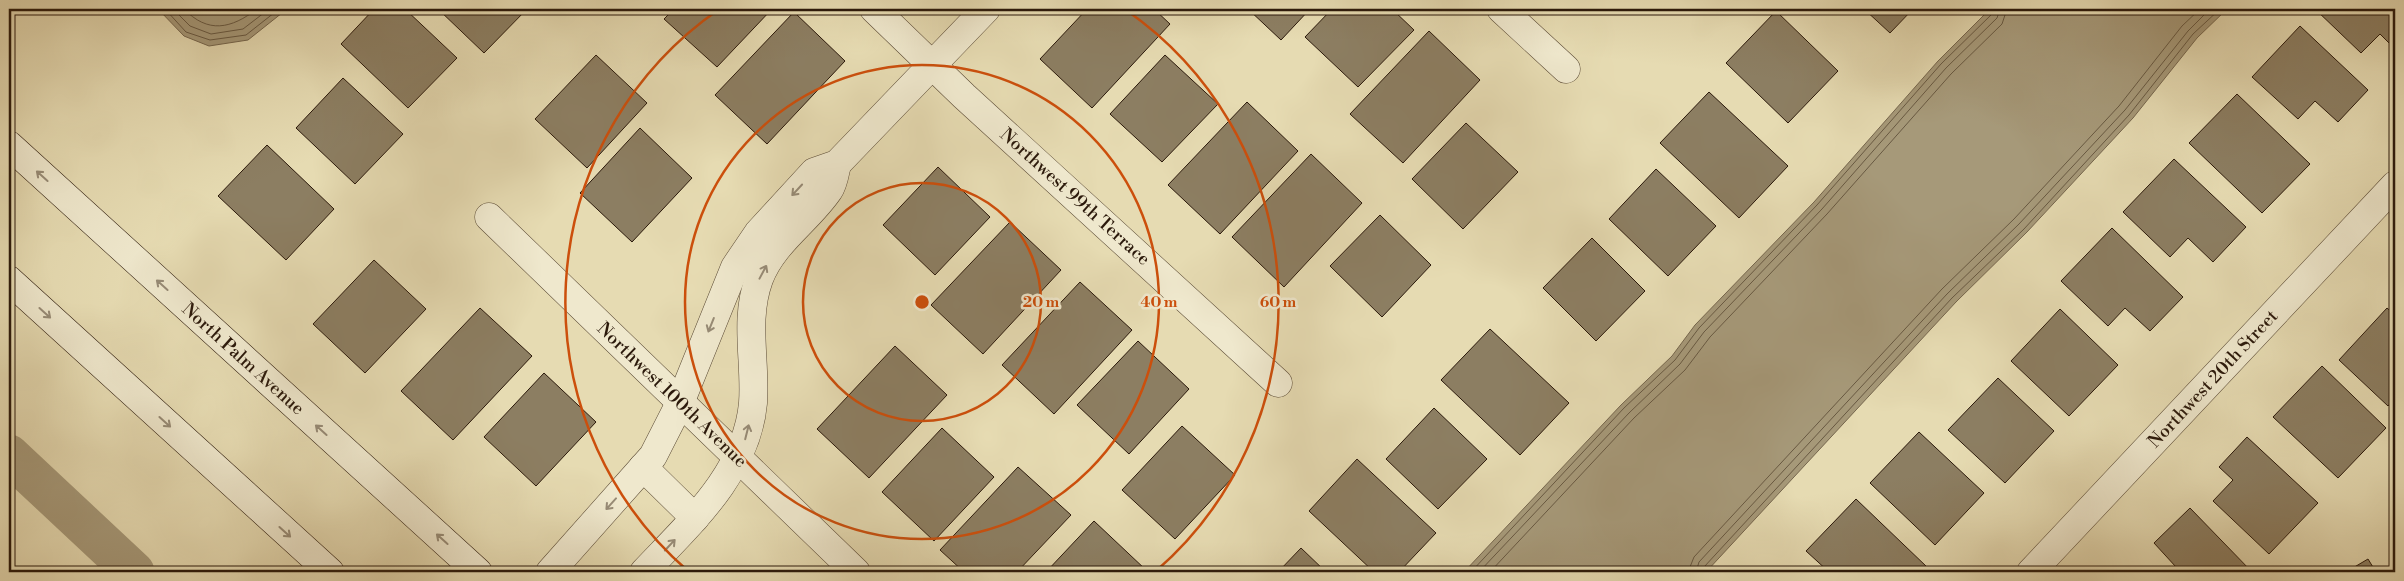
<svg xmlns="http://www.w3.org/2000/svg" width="2404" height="581" viewBox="0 0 2404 581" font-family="'Libre Bodoni',serif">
  <rect width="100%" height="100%" fill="#e6dbb2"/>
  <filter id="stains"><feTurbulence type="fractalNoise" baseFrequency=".004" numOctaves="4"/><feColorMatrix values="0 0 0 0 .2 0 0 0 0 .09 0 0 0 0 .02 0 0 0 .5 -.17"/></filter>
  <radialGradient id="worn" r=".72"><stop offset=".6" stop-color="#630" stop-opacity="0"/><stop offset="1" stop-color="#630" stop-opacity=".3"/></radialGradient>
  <!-- water -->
  <g fill="#a69979" stroke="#75664d">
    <polygon points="158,9 287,9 248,40 209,46 184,36"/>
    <polygon points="1990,9 2227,9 2197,38 2133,118 2027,232 1956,302 1706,572 1464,572 1621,405 1672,356 1695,325 1814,202 1938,61"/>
  </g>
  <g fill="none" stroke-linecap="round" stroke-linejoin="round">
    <!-- shore -->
    <g stroke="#685942" stroke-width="1">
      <polyline points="165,9 186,32 210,40 246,35 279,9"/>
      <polyline points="173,9 190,26 211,34 243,29 269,9"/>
      <path d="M 184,9 C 208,34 231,29 257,9"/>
      <polyline points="1471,572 1624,408 1675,360 1699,328 1817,205 1941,64 1992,14 1994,9"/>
      <polyline points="1479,572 1629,413 1680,364 1704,332 1822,209 1946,68 1997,18 2000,9"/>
      <polyline points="1490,572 1634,418 1685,370 1710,337 1827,214 1951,74 2002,24 2007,9"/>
      <polyline points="1688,572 1694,557 1942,289 2014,219 2119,106 2182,26 2200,9"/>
      <polyline points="1696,572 1699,562 1947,294 2019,224 2125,110 2188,31 2210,9"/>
      <polyline points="1702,572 1704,567 1952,298 2024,229 2129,115 2193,34 2220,9"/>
    </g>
    <!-- canal -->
    <polyline stroke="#a69979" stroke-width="41" points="9,455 134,572"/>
  </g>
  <!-- building -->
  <g fill="#8c7e62" stroke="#2b190b">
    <polygon points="374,9 405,9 457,58 408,108 341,44"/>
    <polygon points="438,9 527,9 484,53"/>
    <polygon points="674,9 772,9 717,67 664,19"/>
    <polygon points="1087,9 1154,9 1170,24 1092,108 1040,59"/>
    <polygon points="1248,9 1310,9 1281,40"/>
    <polygon points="1332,9 1392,9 1414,30 1358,87 1305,37"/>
    <polygon points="1864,9 1913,9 1890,33"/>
    <polygon points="2315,9 2395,9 2395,49 2380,34 2361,53"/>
    <polygon points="1776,11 1838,71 1788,123 1726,63"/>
    <polygon points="794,12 845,61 767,144 715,95"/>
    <polygon points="2300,26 2368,90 2338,122 2315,101 2298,119 2252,77"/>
    <polygon points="1429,31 1480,80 1403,163 1350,114"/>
    <polygon points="596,55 647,103 587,168 535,119"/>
    <polygon points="1165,55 1218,104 1162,162 1110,114"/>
    <polygon points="343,78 403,134 355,184 296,128"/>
    <polygon points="1709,92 1788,166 1739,218 1660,143"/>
    <polygon points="2237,94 2310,164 2262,213 2189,143"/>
    <polygon points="1247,102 1298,151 1220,234 1168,185"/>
    <polygon points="1466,123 1518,172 1463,229 1412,179"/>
    <polygon points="640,128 692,178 632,242 580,193"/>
    <polygon points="267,145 334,209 286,260 218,196"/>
    <polygon points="1311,154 1362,203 1284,287 1232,237"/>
    <polygon points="2174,159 2246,227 2213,262 2188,238 2170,257 2123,212"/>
    <polygon points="938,167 990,217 935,275 883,225"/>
    <polygon points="1656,169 1716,226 1668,276 1609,219"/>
    <polygon points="1380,215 1431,265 1382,317 1330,266"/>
    <polygon points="1010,222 1061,270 983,354 931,305"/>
    <polygon points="2112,228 2183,297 2150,331 2125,308 2108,326 2061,281"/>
    <polygon points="1592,238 1645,291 1596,341 1543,288"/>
    <polygon points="374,260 426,309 365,373 313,324"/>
    <polygon points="1080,282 1132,330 1054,414 1002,365"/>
    <polygon points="480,308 532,356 453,440 401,391"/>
    <polygon points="2387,308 2395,315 2395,398 2388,406 2339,360"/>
    <polygon points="2060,309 2118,365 2069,416 2011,361"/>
    <polygon points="1490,329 1569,403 1520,455 1441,380"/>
    <polygon points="1138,341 1189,389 1129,454 1077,405"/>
    <polygon points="895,346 947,395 869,478 817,429"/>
    <polygon points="2322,366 2386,428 2338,478 2273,417"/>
    <polygon points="544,373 596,422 536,486 484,437"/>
    <polygon points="1998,378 2054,431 2005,483 1948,430"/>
    <polygon points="1434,408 1487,459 1438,509 1386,459"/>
    <polygon points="1182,426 1235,475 1175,539 1122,490"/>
    <polygon points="942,428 994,477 934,541 882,492"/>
    <polygon points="1919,432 1984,493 1935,545 1870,483"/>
    <polygon points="2247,437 2318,503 2269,554 2213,501 2233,480 2219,467"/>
    <polygon points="1357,459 1436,533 1399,572 1374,572 1309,511"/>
    <polygon points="1018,467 1071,515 1017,572 964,572 940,550"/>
    <polygon points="1856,499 1927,567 1922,572 1829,572 1806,551"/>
    <polygon points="2190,508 2252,572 2171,572 2176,567 2154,543"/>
    <polygon points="1094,521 1146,570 1144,572 1046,572"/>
    <polygon points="1301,548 1326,572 1278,572"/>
    <polygon points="2368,559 2376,572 2346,572"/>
  </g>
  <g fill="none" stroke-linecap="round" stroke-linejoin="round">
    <defs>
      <g id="minor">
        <polyline points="874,9 964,96 1278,383"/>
        <polyline points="1501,9 1566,69"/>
        <polyline points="489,217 856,572"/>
        <polyline points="643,467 695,518"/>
        <polyline points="550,572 653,456 680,403 735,267 758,233 814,172 837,164 986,9"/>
        <path d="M 644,572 C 689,524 747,473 753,403 C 756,361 744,320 759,279 C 773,242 808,221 829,190 C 834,183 835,172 837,164"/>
        <polyline points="2031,572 2395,185"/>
      </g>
      <g id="secondary">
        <polyline points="9,145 478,572"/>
        <polyline points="9,280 330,572"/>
      </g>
    </defs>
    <!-- minor casing -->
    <use href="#minor" stroke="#5a4a35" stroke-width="29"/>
    <!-- secondary casing -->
    <use href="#secondary" stroke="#2b190b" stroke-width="29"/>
    <!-- minor -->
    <use href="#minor" stroke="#efe8cd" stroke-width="28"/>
    <!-- secondary -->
    <use href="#secondary" stroke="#efe8cd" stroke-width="28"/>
  </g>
  <!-- one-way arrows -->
  <defs><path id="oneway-shaft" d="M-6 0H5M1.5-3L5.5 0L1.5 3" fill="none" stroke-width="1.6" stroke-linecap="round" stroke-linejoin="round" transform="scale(1.25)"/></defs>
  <g stroke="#978b76">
    <use href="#oneway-shaft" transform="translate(42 176) rotate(-138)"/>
    <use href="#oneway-shaft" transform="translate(797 190) rotate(133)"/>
    <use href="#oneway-shaft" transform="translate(763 272) rotate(-62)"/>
    <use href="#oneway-shaft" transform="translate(162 285) rotate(-138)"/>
    <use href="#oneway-shaft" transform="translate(45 313) rotate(42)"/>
    <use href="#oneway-shaft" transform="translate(711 325) rotate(112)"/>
    <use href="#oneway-shaft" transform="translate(165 422) rotate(42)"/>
    <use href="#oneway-shaft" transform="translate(321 430) rotate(-138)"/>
    <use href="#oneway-shaft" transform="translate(747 432) rotate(-76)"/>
    <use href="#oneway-shaft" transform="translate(611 504) rotate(132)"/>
    <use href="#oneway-shaft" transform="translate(285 532) rotate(42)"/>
    <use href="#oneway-shaft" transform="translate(442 539) rotate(-138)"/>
    <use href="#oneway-shaft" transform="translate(670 545) rotate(-47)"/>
  </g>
  <!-- distance rings -->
  <g fill="none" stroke="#cc4f0c" stroke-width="2.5">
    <circle cx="922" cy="302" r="119"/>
    <circle cx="922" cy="302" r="237"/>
    <path d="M688 571A356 356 0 0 1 718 10M1126 10A356 356 0 0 1 1156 571"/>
  </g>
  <g text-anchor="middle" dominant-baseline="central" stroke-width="5" stroke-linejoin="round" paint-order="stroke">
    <!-- street labels -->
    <g font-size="18" fill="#2b190b" stroke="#efe8cd">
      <text transform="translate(1075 197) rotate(42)">Northwest 99th Terrace</text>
      <text transform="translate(243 359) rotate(42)">North Palm Avenue</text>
      <text transform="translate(2213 379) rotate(-47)">Northwest 20th Street</text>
      <text transform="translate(672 395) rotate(44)">Northwest 100th Avenue</text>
    </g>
  </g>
  <circle cx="922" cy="302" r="8" fill="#cc4f0c" stroke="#efe8cd" stroke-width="2.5"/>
  <g font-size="15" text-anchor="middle" font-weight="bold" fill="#cc4f0c" stroke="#efe8cd" stroke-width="5" stroke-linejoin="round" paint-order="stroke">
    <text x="1041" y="307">20 m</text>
    <text x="1159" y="307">40 m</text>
    <text x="1278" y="307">60 m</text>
  </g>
  <!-- margin -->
  <rect width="2404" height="581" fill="none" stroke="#e6dbb2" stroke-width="30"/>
  <rect x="10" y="10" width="2384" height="561" fill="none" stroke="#2b190b" stroke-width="2.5"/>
  <rect x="15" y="15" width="2374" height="551" fill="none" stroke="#2b190b"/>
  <rect width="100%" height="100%" filter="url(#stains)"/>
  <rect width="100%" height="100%" fill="url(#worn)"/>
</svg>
